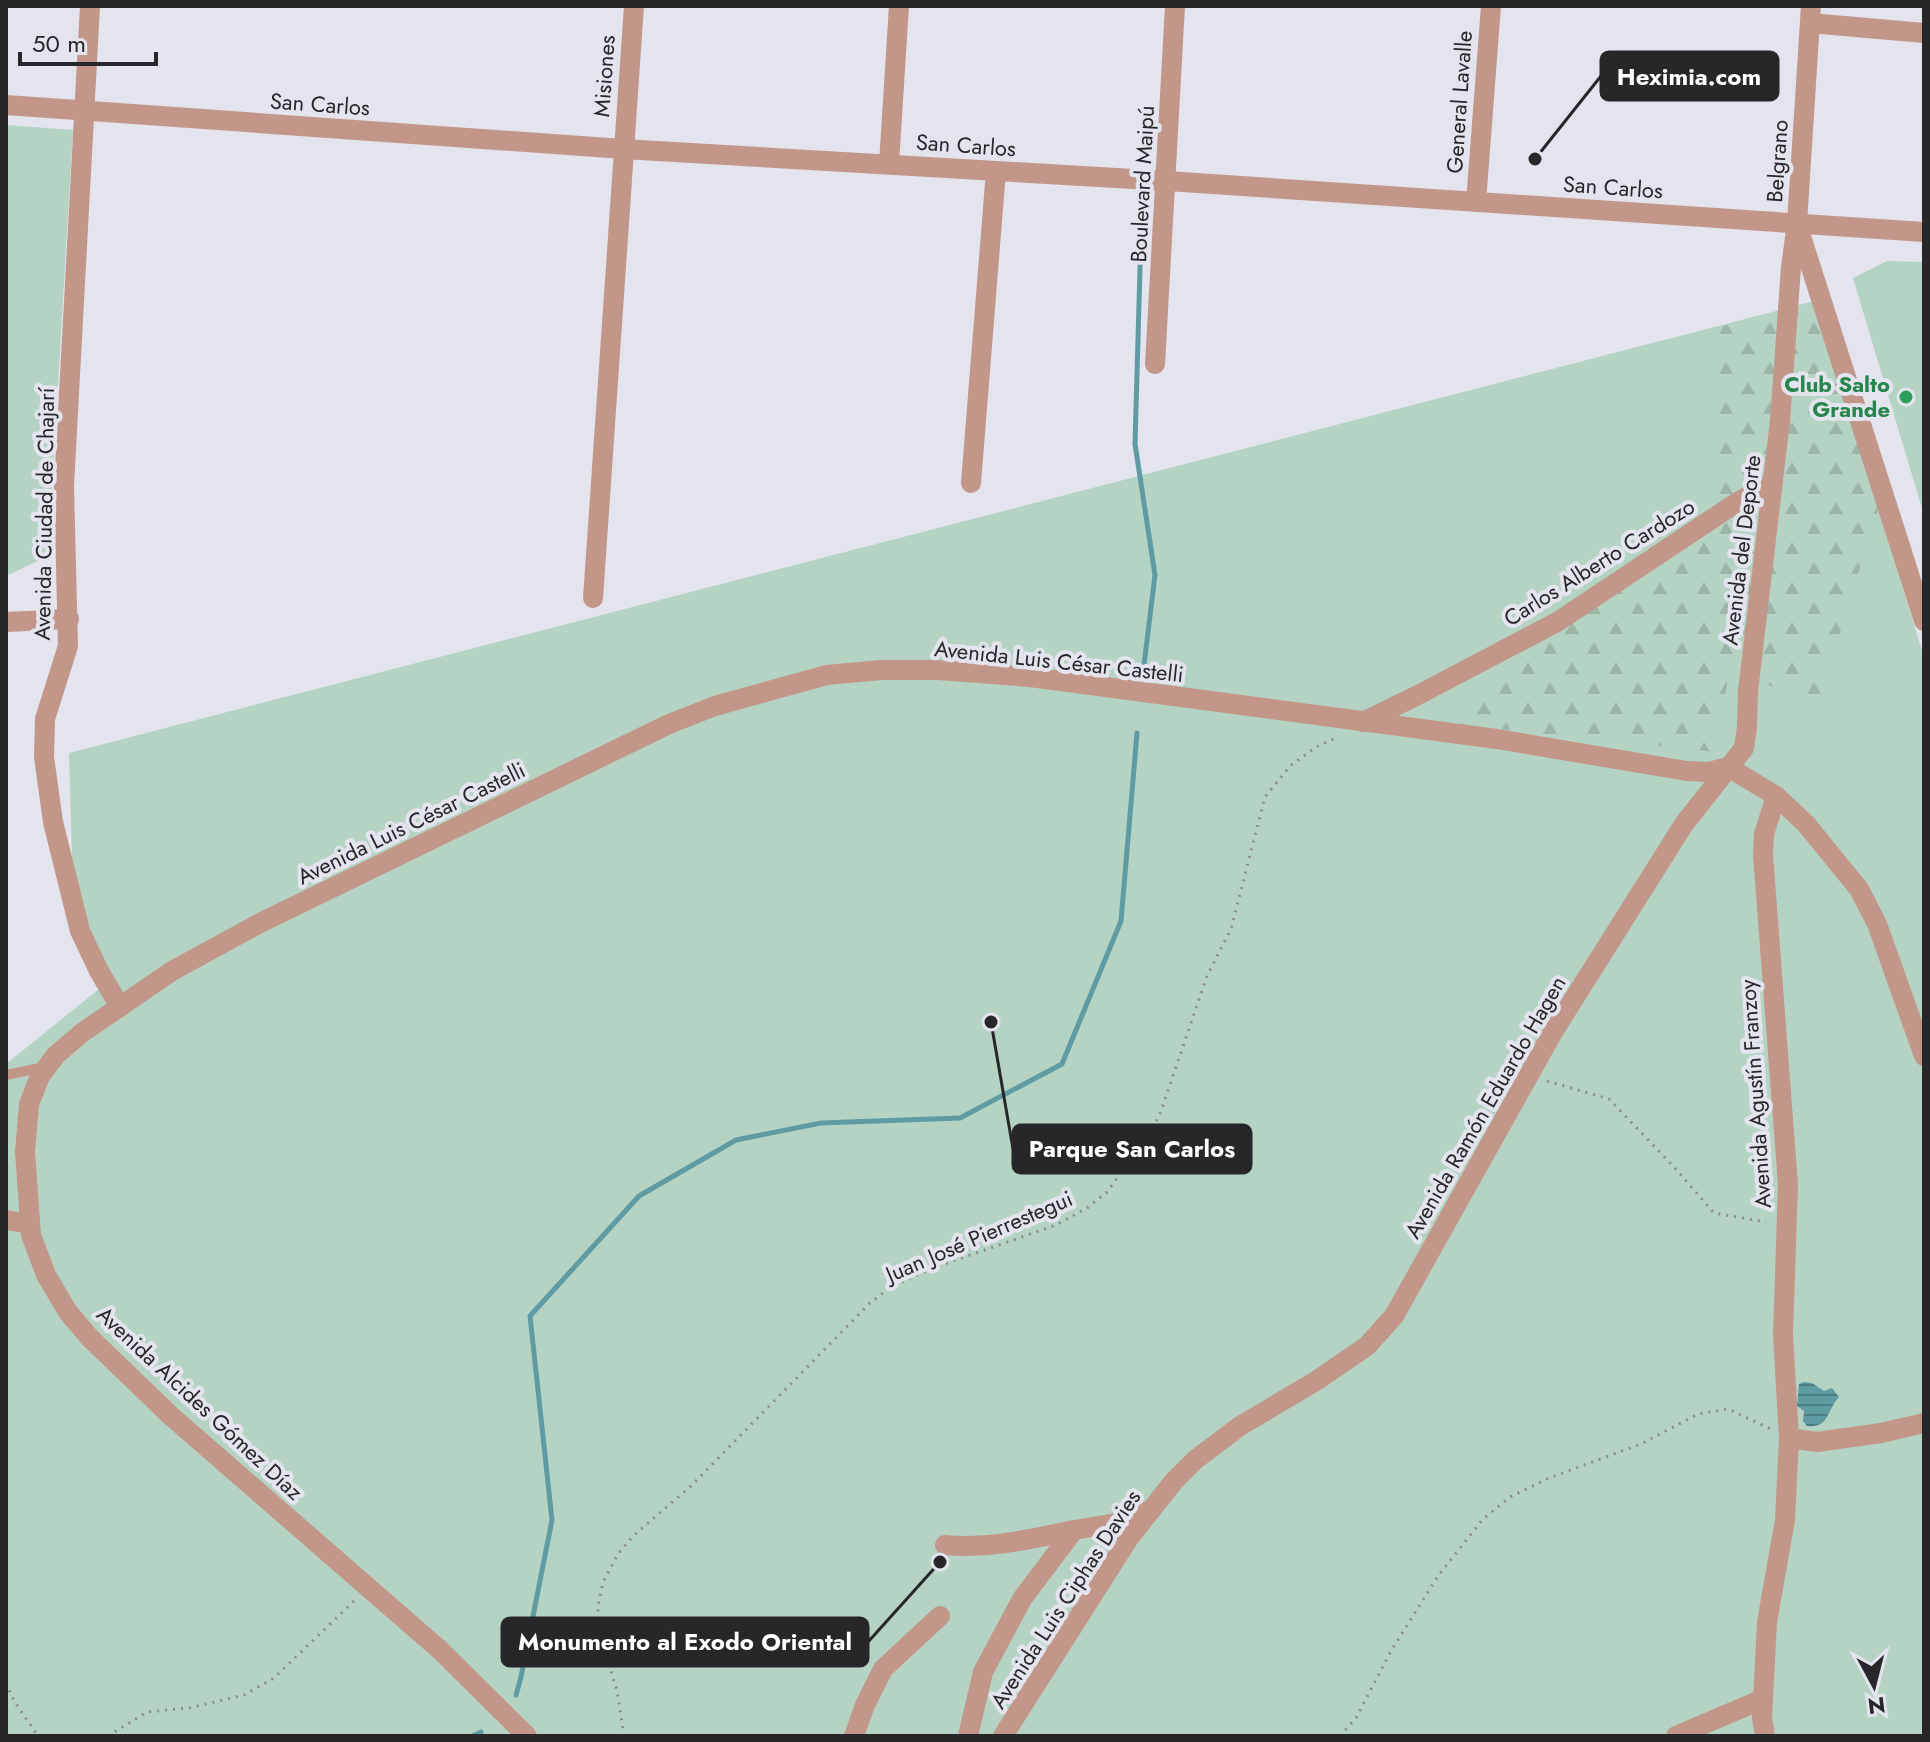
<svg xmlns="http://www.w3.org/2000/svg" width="1930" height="1742" viewBox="0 0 1930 1742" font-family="Jost,sans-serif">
  <defs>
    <pattern id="forest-firs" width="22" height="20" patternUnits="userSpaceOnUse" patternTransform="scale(2)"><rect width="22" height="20" fill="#b5d3c2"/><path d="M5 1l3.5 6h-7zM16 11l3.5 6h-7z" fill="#9cb5a7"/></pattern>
    <pattern id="water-rules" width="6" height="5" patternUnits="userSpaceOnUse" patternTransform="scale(2)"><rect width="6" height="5" fill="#5e9ba3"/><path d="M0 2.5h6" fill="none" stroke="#4e7e85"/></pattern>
  </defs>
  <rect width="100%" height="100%" fill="#e3e4ed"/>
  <!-- green -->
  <g fill="#b5d3c2">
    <polygon points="6,125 73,130 48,556 6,576"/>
    <polygon points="1887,261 1924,262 1924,515 1853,278"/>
    <polygon points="1815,301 1924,657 1924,1736 6,1736 6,1064 109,981 84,921 72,859 69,753"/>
  </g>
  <!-- forest -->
  <polygon fill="url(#forest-firs)" points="1815,301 1878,509 1817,708 1730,667 1716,752 1439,723 1712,518 1719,327"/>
  <!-- water -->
  <path fill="url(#water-rules)" d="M 1804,1382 L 1812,1383 L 1824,1391 L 1832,1388 L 1839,1397 C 1826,1411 1830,1428 1807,1426 L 1803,1421 L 1804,1411 L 1797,1406 L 1799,1384 Z"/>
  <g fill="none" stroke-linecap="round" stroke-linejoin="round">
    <!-- stream -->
    <g stroke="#5e9ba3" stroke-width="5">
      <polyline points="1141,234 1135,444 1155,575 1143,673"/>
      <polyline points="516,1695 521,1677 552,1520 530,1316 639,1196 736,1140 821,1123 960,1118 1062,1064 1121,921 1137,733"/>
      <polyline points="473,1736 481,1732"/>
    </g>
    <!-- path -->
    <g stroke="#8b8c92" stroke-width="3" stroke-dasharray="2 6" stroke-linecap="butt">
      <polyline points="1547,1081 1609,1099 1674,1167 1714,1213 1766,1222"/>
      <polyline points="6,1683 14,1701 38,1736"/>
      <polyline points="108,1736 147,1712 189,1708 244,1695 274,1678 356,1599"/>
      <polyline points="624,1736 617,1690 598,1632 598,1606 603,1582 618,1554 633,1536 691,1486 870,1303 891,1287 930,1269 1056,1225 1087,1208 1107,1192 1152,1130 1161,1111 1207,976 1231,929 1265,797 1290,766 1316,747 1338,737"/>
      <polyline points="1340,1736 1356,1718 1391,1651 1438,1576 1483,1519 1510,1497 1549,1478 1641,1444 1698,1414 1728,1409 1771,1429"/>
    </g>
    <!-- lane -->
    <polyline stroke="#c29789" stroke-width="10" points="6,1075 45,1067"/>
    <!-- street -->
    <g stroke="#c29789" stroke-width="20">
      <polyline points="90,6 64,486 68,646 45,719 44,757 53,822 80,931 99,971 120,1007"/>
      <polyline points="1810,23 1924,33"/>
      <polyline points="6,105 623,149 1167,181 1924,232"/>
      <polyline points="889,164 899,6"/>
      <polyline points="1476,202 1491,6"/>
      <polyline points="1799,230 1924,621"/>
      <polyline points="1155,364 1175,6"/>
      <polyline points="971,483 996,171"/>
      <polyline points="593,598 634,6"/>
      <polyline points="6,622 69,619"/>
      <polyline points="1363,722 1418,695 1557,622 1736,503 1773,482"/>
      <polyline points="1728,767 1776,796 1806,824 1859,889 1877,924 1924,1056"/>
      <polyline points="6,1220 30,1224"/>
      <polyline points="1789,1438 1817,1442 1881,1433 1924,1423"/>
      <path d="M 945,1545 C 989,1549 1031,1539 1074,1530"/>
      <polyline points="527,1736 440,1650 171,1416 89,1337 68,1312 46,1275 31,1235 25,1152 29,1104 40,1076 56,1055 83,1032 172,971 260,923 669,724 715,706 827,675 881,670 938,670 1030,677 1384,724 1497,739 1687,771 1709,772 1728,767"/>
      <polyline points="854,1736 865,1705 883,1669 940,1616"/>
      <polyline points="968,1736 983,1672 1022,1599 1074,1530 1128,1521 1148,1511"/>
      <polyline points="1003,1736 1129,1538 1174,1481 1195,1460 1240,1426 1316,1381 1367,1346 1394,1316 1553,1032 1684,824 1744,748 1747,727 1748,691 1780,421 1791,267 1797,223 1811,6"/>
      <polyline points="1676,1736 1763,1699"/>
      <polyline points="1765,1736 1762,1718 1767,1622 1785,1520 1789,1438 1783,1335 1788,1185 1763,855 1764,834 1776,796"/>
    </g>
  </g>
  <!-- markers -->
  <circle fill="#2e9e5b" stroke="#e3e4ed" stroke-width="3" cx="1906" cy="397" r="8"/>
  <g text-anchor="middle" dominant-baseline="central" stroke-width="8" stroke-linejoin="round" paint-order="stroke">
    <!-- street labels -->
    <g font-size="22" fill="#27272a" stroke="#e3e4ed">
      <text transform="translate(604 76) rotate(-86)">Misiones</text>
      <text transform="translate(1459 102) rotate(-86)">General Lavalle</text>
      <text transform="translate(320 104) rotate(4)">San Carlos</text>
      <text transform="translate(966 145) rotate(4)">San Carlos</text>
      <text transform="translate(1777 161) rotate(-86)">Belgrano</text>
      <text transform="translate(1142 184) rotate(-87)">Boulevard Maipú</text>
      <text transform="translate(1613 187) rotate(4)">San Carlos</text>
      <text transform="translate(44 514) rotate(-89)">Avenida Ciudad de Chajarí</text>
      <text transform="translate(1741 550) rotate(-83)">Avenida del Deporte</text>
      <text transform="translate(1599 562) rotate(-32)">Carlos Alberto Cardozo</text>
      <text transform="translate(1059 661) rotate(6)">Avenida Luis César Castelli</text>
      <text transform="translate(411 823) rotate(-26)">Avenida Luis César Castelli</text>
      <text transform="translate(1755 1094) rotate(-94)">Avenida Agustín Franzoy</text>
      <text transform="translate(1485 1107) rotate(-60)">Avenida Ramón Eduardo Hagen</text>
      <text transform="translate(979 1236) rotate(-23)">Juan José Pierrestegui</text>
      <text transform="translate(200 1403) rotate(43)">Avenida Alcides Gómez Díaz</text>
      <text transform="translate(1065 1599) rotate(-57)">Avenida Luis Ciphas Davies</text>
    </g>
    <!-- leisure labels -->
    <g font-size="22" font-weight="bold" fill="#27864d" stroke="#e3e4ed" text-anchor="end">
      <text x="1890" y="384">Club Salto<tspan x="1890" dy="25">Grande</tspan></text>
    </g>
  </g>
  <!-- callouts -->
  <path fill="none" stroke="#27272a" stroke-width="3" d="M1535 159L1601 76M991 1022L1013 1149M940 1562L868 1642"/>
  <g fill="#27272a" stroke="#e3e4ed" stroke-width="3">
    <circle cx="1535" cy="159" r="8"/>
    <circle cx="991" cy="1022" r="8"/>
    <circle cx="940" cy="1562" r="8"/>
  </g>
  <g fill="#27272a" stroke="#27272a" stroke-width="3">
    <rect x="1601" y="52" width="177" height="48" rx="8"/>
    <rect x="1013" y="1125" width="238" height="48" rx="8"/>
    <rect x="502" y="1618" width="366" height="48" rx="8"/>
  </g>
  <g font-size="24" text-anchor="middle" font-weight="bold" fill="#fff">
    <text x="1689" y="85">Heximia.com</text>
    <text x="1132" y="1157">Parque San Carlos</text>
    <text x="685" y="1650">Monumento al Exodo Oriental</text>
  </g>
  <!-- border -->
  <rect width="1930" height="1742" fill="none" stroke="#27272a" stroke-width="16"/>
  <!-- north arrow -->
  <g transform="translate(1874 1686) rotate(173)" stroke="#e3e4ed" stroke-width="6" paint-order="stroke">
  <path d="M0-6L14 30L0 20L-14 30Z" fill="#27272a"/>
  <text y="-12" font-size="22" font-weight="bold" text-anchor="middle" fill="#27272a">N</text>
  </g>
  <!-- scale -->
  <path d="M20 52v12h136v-12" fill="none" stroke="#27272a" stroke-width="4"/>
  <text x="32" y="52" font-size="24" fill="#27272a" stroke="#e3e4ed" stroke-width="6" paint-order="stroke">50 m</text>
</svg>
